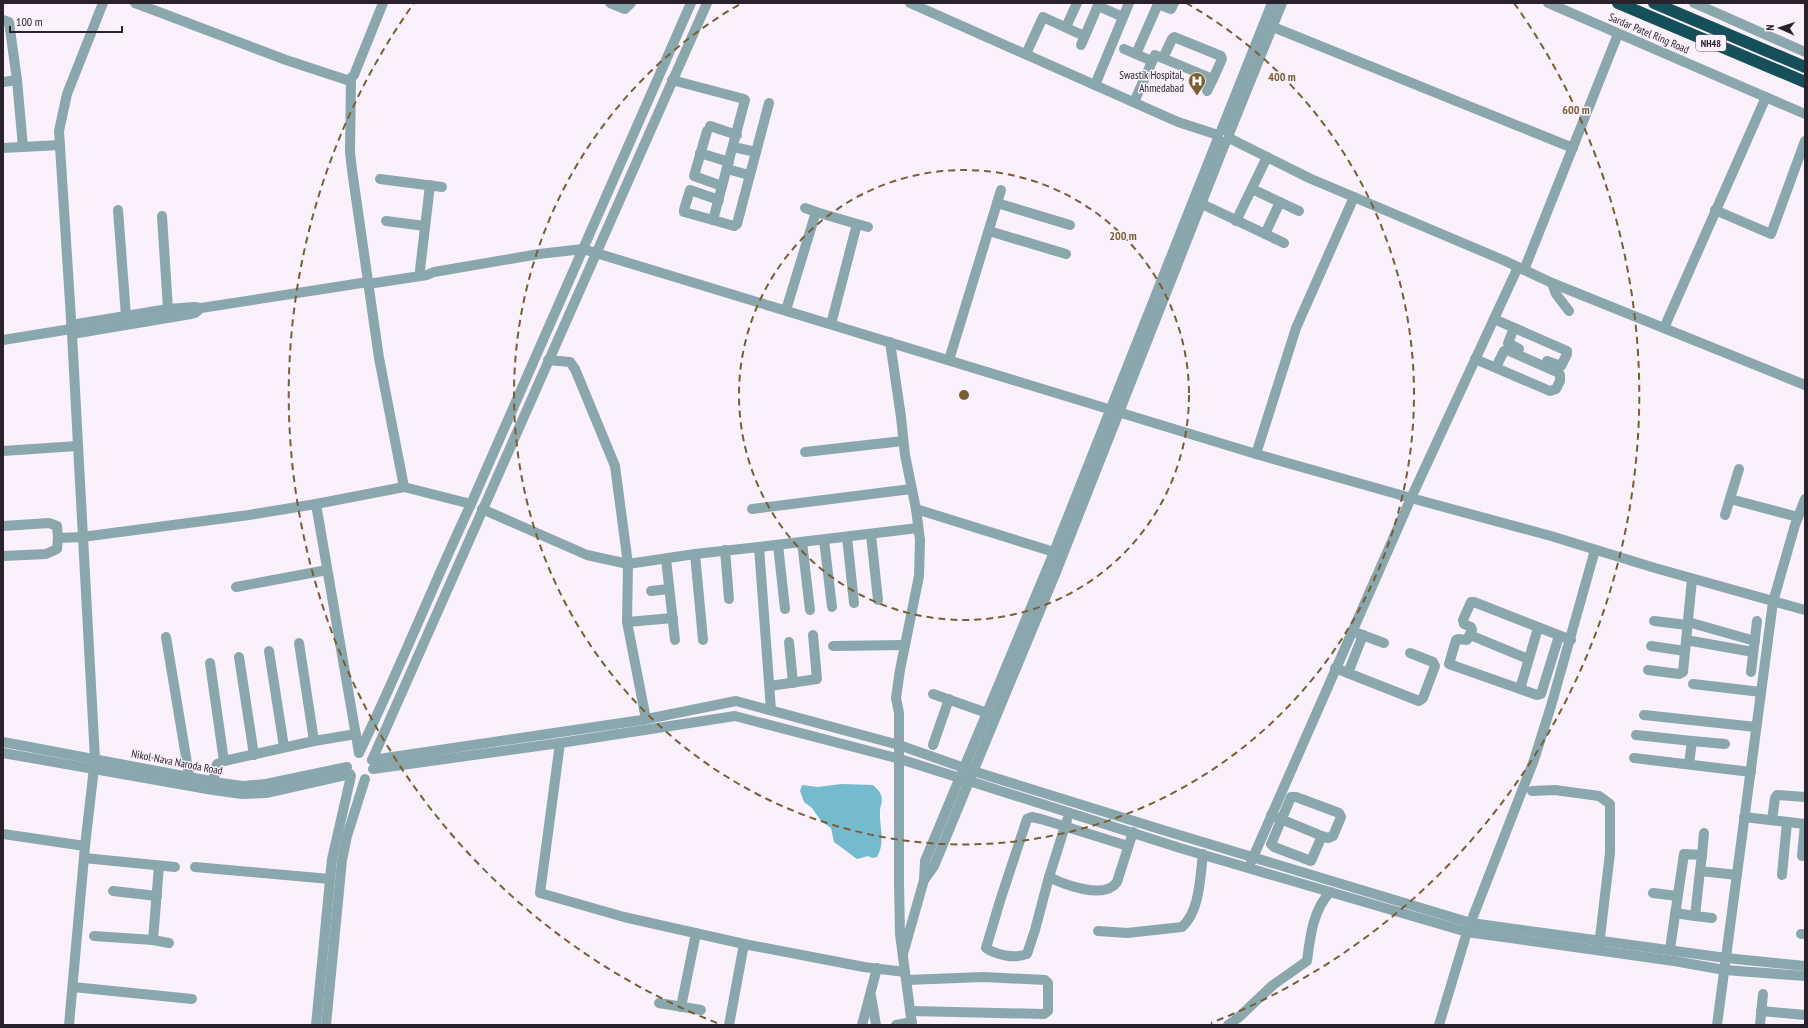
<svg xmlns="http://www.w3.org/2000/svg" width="1808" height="1028" viewBox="0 0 1808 1028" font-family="'PT Sans Narrow',sans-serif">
  <rect width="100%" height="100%" fill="#faf1fc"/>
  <!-- water -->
  <path fill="#76bacf" d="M 841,784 L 873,785 C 876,788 880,791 881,795 C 883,801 881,804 880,810 C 879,826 886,842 877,857 L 872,858 L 868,856 L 857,859 L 834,842 L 831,828 L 821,821 L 812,808 L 804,802 L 800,791 L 802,785 L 818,787 Z"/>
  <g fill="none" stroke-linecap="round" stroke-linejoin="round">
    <!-- minor -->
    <g stroke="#8aa7ae" stroke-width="10">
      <polyline points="135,3 286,60 347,80 350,79 354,75 383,3"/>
      <polyline points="610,3 625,9 631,3"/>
      <polyline points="910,3 1178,122 1218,135"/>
      <polyline points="1548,3 1805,114"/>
      <polyline points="1694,3 1805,52"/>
      <polyline points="1098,6 1123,17"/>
      <polyline points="3,20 9,22 17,80 23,147"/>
      <polyline points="1066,27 1077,3"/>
      <polyline points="1273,27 1573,148"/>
      <polyline points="1081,45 1099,3"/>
      <polyline points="1124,49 1152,61"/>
      <polyline points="1026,54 1043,17 1082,35"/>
      <polyline points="1136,54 1158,4 1171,9 1174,3"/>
      <polyline points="1163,58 1172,39 1174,37 1221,56 1222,59 1213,79"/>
      <polyline points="351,78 350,152 352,170 379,358 404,487"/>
      <polyline points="672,80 744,99 745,100 713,220 734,226 737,224 769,103"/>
      <polyline points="3,82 17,80"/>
      <polyline points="1095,85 1129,3"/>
      <polyline points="1134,102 1155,55 1213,79 1207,91"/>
      <polyline points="710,126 737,135"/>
      <polyline points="707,131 694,176 722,186"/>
      <polyline points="1221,131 1272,3"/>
      <polyline points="1229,134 1282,3"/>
      <polyline points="1229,138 1309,178 1503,260 1552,283 1805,385"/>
      <polyline points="733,147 756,152"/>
      <polyline points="3,148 60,145"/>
      <polyline points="700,153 729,162"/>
      <polyline points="727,169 749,175"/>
      <polyline points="380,179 442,187"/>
      <polyline points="1252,189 1299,211"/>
      <polyline points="997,203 1070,225"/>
      <polyline points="1202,204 1284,243"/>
      <polyline points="805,208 816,212"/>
      <polyline points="118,210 126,316"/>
      <polyline points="1715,210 1771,234 1805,141"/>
      <polyline points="162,216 168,309"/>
      <polyline points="713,220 684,212 684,210 690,190 719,200"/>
      <polyline points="386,221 425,226"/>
      <polyline points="1236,221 1267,157"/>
      <polyline points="857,224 868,227"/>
      <polyline points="989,231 1066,254"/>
      <polyline points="1265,234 1280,202"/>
      <polyline points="420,270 430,185"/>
      <polyline points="1524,270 1618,34"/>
      <polyline points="1552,283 1556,294 1569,311"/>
      <polyline points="368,284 427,275 434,272 539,254 583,249 1256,454 1411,498 1551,536 1655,568 1805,610"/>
      <polyline points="786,310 816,212 857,224 831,324"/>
      <polyline points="1494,319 1567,351 1567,354 1561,366 1547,361"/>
      <polyline points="71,325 168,309 194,307 201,308 368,282"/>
      <polyline points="1514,328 1508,343 1519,349"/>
      <polyline points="1664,328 1766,97"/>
      <polyline points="72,334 191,314 195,313 201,308"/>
      <polyline points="3,340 71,329"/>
      <polyline points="890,342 901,417 905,455 916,509 920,540 919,576 900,670 896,698 899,713 899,882 900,934 912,1025"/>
      <polyline points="1475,359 1550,391 1556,389 1560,381 1560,375 1559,373 1507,350 1504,351 1496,367"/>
      <polyline points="548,360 570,362 575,369 615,466 628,564 695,554 703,640"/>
      <polyline points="949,360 1001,190"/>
      <polyline points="3,451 77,446"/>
      <polyline points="805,452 903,441"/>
      <polyline points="1256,454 1296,328 1354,197"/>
      <polyline points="1730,499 1798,517"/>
      <polyline points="316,504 404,487 471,504"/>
      <polyline points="482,509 587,555 628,564 627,622 646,719"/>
      <polyline points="752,509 911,489"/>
      <polyline points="916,509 1054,552"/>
      <polyline points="1725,515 1739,469"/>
      <polyline points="3,526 49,523 57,526 58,538 57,549 46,554 3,556"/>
      <polyline points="871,535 878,600"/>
      <polyline points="847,537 854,603"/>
      <polyline points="58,538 82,537 249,515 316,504 359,753"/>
      <polyline points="824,540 832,607"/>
      <polyline points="802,542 810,610"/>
      <polyline points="778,545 785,609"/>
      <polyline points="759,547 918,528"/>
      <polyline points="725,550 729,599"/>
      <polyline points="695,554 759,547 771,710"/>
      <polyline points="666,559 675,640"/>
      <polyline points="236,587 327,570"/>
      <polyline points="651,591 669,589"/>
      <polyline points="1654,621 1687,625"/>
      <polyline points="627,622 673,618"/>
      <polyline points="1688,622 1755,641"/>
      <polyline points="1538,628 1520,689 1537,695 1541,694 1559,636"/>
      <polyline points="1357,633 1384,643"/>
      <polyline points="1470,635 1528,659"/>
      <polyline points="166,637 190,781"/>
      <polyline points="1686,640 1753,652"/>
      <polyline points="789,642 793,683"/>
      <polyline points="299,643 314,741"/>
      <polyline points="833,646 905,645"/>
      <polyline points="1651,646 1685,651"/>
      <polyline points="269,651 284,747"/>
      <polyline points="239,657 254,755"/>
      <polyline points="210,663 224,761 314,741 356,734"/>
      <polyline points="1335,668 1419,701 1423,698 1435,666 1433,662 1410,653"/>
      <polyline points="1648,670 1679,674 1683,672 1692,579"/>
      <polyline points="1751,672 1757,621"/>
      <polyline points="1348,673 1363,635"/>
      <polyline points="1693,684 1761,692"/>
      <polyline points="770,686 817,679 813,635"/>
      <polyline points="1520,689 1449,664 1456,640 1458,639 1467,640 1472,630 1471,627 1464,624 1463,620 1471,602 1474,602 1571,640"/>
      <polyline points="933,694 987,713"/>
      <polyline points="1644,715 1756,727"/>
      <polyline points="1636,735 1692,741"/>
      <polyline points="3,742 221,783 243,786 266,784 347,767"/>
      <polyline points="560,743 540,893 624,917 744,944"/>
      <polyline points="933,745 949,699"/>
      <polyline points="3,753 213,790 242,794 266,793 350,774"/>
      <path d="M 359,753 C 399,671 432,587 471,504 L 691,3"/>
      <polyline points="1634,758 1751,772"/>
      <polyline points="372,760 642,720 736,701 899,745 973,771 1166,831 1471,923 1726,958 1805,966"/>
      <polyline points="372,760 707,3"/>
      <polyline points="1689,764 1692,741 1725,744"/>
      <polyline points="373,769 560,743 735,716 900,759 1180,848 1467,932 1674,961 1725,970 1805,976"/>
      <polyline points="213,781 217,764 224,761"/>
      <polyline points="1532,791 1555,790 1599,796 1610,804 1610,853 1599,946"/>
      <polyline points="1271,815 1322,836 1328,838 1333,836 1341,817 1339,813 1296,797 1291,797 1272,842 1271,844 1274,847 1311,861 1322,836"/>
      <polyline points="1744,817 1805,824"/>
      <polyline points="1772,820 1775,798 1777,795 1805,797"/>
      <polyline points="3,834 85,846"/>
      <path d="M 1128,846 L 1041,819 L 1032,817 L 1027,819 L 1000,901 L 986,948 C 996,955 1015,959 1027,954 L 1035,930 L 1049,877 C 1065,885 1105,900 1117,882 L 1133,832"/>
      <polyline points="1702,855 1704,833"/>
      <polyline points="1802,856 1805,824"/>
      <polyline points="84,858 175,867"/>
      <polyline points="1251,862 1411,498 1518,267"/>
      <polyline points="159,866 153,940 169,943"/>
      <polyline points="195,867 330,879"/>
      <polyline points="1700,871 1695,916 1712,918"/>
      <polyline points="1782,875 1787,822"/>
      <polyline points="1049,877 1067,820"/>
      <polyline points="924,880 934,866 1056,572 1226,141"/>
      <polyline points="113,891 157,896"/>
      <polyline points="1653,893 1677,896"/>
      <polyline points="1675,913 1695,916"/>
      <path d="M 1098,931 L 1127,933 L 1182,927 C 1200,911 1200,877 1203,854"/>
      <polyline points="1801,934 1805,934"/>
      <polyline points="94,936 153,940"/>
      <polyline points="1670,949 1684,854 1702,855 1700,871 1737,875"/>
      <polyline points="903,954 924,880 925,861 1050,562 1218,138"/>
      <polyline points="907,980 983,977 1045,980 1048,983 1048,1011 1044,1014 910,1011"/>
      <polyline points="73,987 192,999"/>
      <polyline points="871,996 876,1025"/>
      <polyline points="659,1003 701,1010"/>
      <polyline points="681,1007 696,933"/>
      <polyline points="1761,1011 1805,1015"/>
      <polyline points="69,1025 85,846 95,759 72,334 59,131 67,94 103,3"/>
      <polyline points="316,1025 332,859 351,776"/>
      <polyline points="326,1025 342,860 347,836 365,779"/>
      <polyline points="729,1025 744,944 864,967 905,972"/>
      <polyline points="862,1025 877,968"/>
      <polyline points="896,1025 912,1022"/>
      <path d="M 1228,1025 L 1238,1018 L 1273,985 L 1307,961 C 1310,937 1313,910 1330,892"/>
      <polyline points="1439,1025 1467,932 1534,760 1551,706 1595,550"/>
      <polyline points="1717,1025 1773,602 1795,525 1805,499"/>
      <polyline points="1760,1025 1763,994"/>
    </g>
    <!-- highway -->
    <g stroke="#154f59" stroke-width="12">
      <polyline points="1618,3 1805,82"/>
      <polyline points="1654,3 1805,67"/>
    </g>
  </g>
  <!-- distance rings -->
  <g fill="none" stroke="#7a5e31" stroke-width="2" stroke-dasharray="7 5">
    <circle cx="964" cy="395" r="225"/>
    <path d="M1186 3A450 450 0 1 1 742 3"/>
    <path d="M717 1023A675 675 0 0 1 414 3M1514 3A675 675 0 0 1 1211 1023"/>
  </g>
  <!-- icons -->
  <defs>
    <symbol id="hospital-pin" viewBox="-11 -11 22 30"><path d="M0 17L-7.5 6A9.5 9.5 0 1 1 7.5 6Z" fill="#7a5e31" stroke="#faf1fc"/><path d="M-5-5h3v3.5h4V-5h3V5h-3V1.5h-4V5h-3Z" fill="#fff"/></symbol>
  </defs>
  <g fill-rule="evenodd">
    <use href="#hospital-pin" x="1187" y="71" width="20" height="27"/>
  </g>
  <g text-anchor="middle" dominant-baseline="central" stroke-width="3" stroke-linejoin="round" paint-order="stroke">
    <!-- shield labels -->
    <rect fill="#faf1fc" stroke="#685f6a" stroke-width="1" x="1696" y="35" width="30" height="16" rx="3"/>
    <g font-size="10" font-weight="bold" fill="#29212b">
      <text x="1711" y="43">NH48</text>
    </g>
    <!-- street labels -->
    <g font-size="11" fill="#29212b" stroke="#faf1fc">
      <text transform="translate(1649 33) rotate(23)">Sardar Patel Ring Road</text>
      <text transform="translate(177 762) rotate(11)">Nikol-Nava Naroda Road</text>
    </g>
    <!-- poi labels -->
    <g font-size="11" fill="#29212b" stroke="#faf1fc" text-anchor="end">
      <text x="1184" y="75">Swastik Hospital,<tspan x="1184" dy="13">Ahmedabad</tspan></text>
    </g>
  </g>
  <circle cx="964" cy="395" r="6" fill="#7a5e31" stroke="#faf1fc" stroke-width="2"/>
  <g font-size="12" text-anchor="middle" font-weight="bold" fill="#7a5e31" stroke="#faf1fc" stroke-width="3" stroke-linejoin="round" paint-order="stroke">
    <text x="1282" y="81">400 m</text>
    <text x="1576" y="114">600 m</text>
    <text x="1123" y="240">200 m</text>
  </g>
  <!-- border -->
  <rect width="1808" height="1028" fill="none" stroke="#29212b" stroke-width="8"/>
  <!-- north arrow -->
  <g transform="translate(1780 28) rotate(273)" stroke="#faf1fc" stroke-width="3" paint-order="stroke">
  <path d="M0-3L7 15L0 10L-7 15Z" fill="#29212b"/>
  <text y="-6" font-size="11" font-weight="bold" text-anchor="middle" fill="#29212b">N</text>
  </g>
  <!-- scale -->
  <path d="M10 26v6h112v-6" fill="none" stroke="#29212b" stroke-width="2"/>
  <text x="16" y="26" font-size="12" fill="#29212b" stroke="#faf1fc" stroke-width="3" paint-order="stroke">100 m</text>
</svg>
